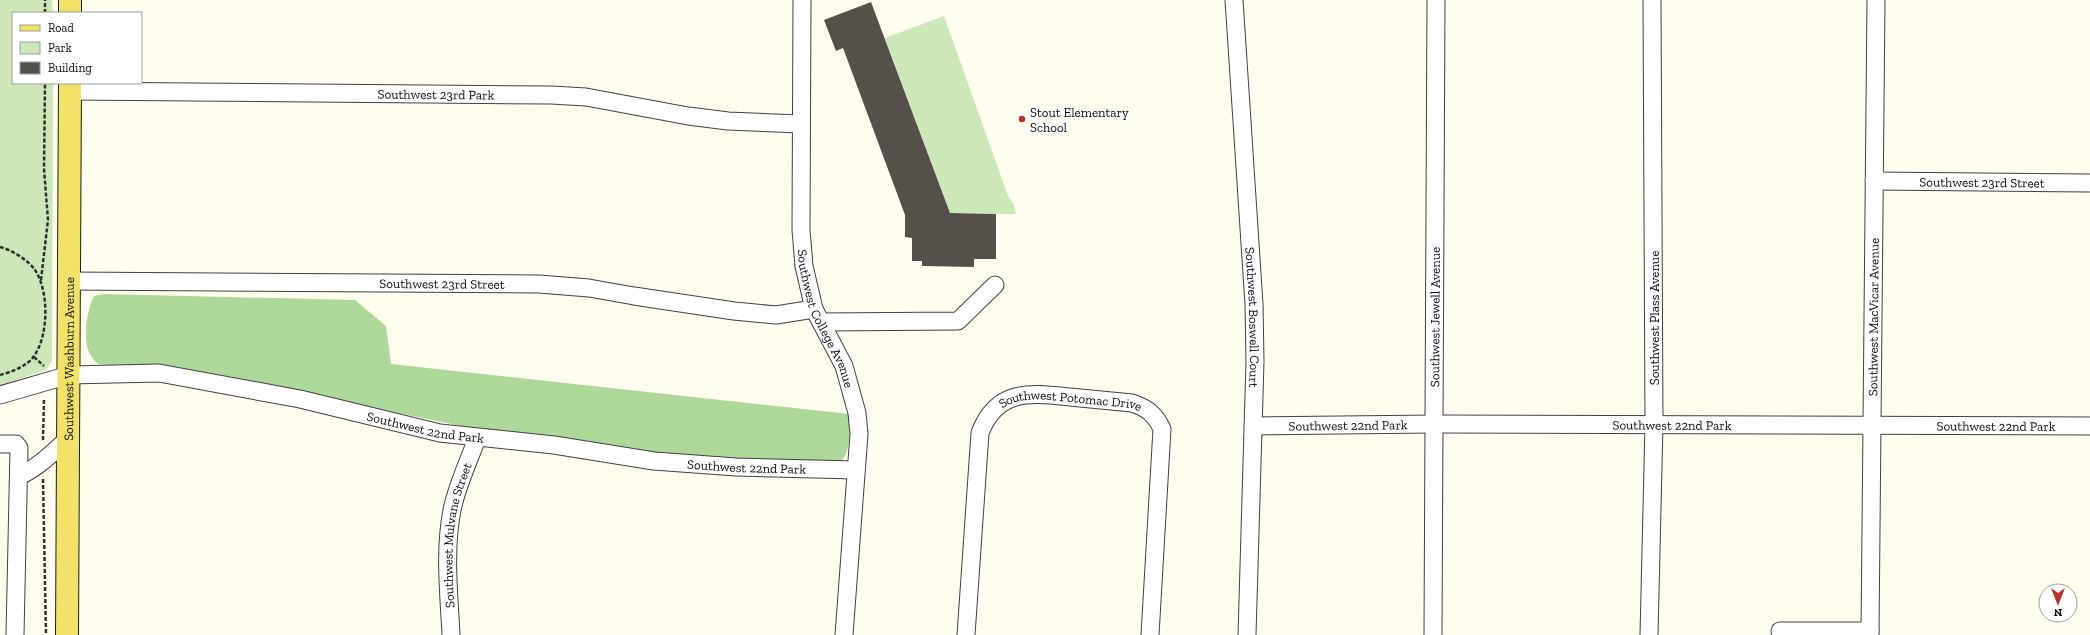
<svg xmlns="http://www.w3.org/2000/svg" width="2090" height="635" viewBox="0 0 2090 635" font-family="'Zilla Slab',serif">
  <rect width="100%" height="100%" fill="#fefdee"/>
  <!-- green -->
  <g fill="#cce8b9">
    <polygon points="0,0 52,0 53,13 13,13 13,83 53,83 52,360 47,369 43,371 0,385"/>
    <polygon points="944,16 1008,196 1014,205 1016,214 950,213 885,38"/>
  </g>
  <!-- forest -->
  <path fill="#aed899" d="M 104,294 L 355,300 L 386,326 L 391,364 L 849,414 C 849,426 852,456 839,462 C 835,464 827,463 823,463 L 689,456 L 485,431 L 210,374 L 98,364 C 95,361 92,358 90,354 C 82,340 87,310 94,296 Z"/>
  <!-- building -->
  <polygon fill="#56504a" points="871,2 950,213 996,214 996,259 974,259 974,267 922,266 922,261 912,261 912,238 905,237 905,215 843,48 836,51 824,20"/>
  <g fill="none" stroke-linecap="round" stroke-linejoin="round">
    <defs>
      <g id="minor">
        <path id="s1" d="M 802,0 L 801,230 L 804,266 L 814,309 L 844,366 L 857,413 L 859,434 L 844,635"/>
        <path id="s2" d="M 1234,0 L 1254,304 L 1255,361 L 1247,635"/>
        <path id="s3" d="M 70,91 L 551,95 L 586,97 L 688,116 L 728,121 L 801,124"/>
        <path id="s4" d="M 1874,181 L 2090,183"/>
        <path id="s5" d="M 68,281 L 539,284 L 589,288 L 634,296 L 734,311 L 776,315 L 814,309"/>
        <polyline points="821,322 958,321 995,285"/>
        <path id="s6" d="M 0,395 L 69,375 L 159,373 L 300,399 L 440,433 L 554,445 L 654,461 L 736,467 L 856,470"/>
        <path id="s7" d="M 1253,426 L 1435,424 L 2090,426"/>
        <polyline points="0,444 16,444 19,448 15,635"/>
        <path d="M 19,476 C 38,468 53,452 68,439"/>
        <polyline points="1780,631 1870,631"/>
        <path id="s8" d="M 451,635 C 449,594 444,551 452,510 C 457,485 469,461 477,438"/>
        <path id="s9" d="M 966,635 L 980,433 C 997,388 1031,393 1070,397 C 1091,399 1111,401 1132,403 C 1147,408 1155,414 1162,429 L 1150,635"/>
        <path id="s10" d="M 1433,635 L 1436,0"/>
        <polyline points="1649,635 1654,424 1652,0"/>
        <path id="s11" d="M 1870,635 L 1876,0"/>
      </g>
      <g id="major">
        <polyline points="70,13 70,0"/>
        <path id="s12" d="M 67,635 L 70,83"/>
      </g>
    </defs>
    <!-- minor casing -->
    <use href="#minor" stroke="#404040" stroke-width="19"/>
    <!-- major casing -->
    <use href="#major" stroke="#1e1e1e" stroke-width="24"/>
    <!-- path -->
    <g stroke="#2f2f2f" stroke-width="2.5" stroke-dasharray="4 2" stroke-linecap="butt">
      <polyline points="45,13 45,0"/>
      <path d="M 0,247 C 12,250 28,260 35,270 C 49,291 49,335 34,356 C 28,366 11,372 0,375"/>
      <polyline points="41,280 48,220 44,169 45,83"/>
      <polyline points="34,357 44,366"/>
      <polyline points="43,440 44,399"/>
      <polyline points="43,479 46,635"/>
    </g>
    <!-- minor -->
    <use href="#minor" stroke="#fff" stroke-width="17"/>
    <!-- major -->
    <use href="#major" stroke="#f3e269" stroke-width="22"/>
  </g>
  <!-- markers -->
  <circle fill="#b8342a" stroke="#fff" stroke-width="1.5" cx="1022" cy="119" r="4"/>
  <g text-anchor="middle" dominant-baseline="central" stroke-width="4" stroke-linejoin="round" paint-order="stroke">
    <!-- street labels -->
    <g font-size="13" fill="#0d0d0d" stroke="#fff">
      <text stroke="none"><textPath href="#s3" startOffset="366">Southwest 23rd Park</textPath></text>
      <text stroke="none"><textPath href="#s4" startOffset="108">Southwest 23rd Street</textPath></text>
      <text stroke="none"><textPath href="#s5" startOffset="374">Southwest 23rd Street</textPath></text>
      <text stroke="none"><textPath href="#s2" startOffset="318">Southwest Boswell Court</textPath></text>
      <text stroke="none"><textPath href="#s11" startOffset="318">Southwest MacVicar Avenue</textPath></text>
      <text stroke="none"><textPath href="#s1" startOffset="323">Southwest College Avenue</textPath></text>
      <text stroke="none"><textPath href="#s10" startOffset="318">Southwest Jewell Avenue</textPath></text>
      <text transform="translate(1654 318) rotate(-90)">Southwest Plass Avenue</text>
      <text stroke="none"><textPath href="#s12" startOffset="276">Southwest Washburn Avenue</textPath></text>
      <text stroke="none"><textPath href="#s9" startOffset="310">Southwest Potomac Drive</textPath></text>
      <text stroke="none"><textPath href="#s7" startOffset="95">Southwest 22nd Park</textPath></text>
      <text stroke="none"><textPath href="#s7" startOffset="419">Southwest 22nd Park</textPath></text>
      <text stroke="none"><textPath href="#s6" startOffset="434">Southwest 22nd Park</textPath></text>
      <text stroke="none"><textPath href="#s7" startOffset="743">Southwest 22nd Park</textPath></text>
      <text stroke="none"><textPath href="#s6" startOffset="758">Southwest 22nd Park</textPath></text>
      <text stroke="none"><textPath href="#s8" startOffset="101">Southwest Mulvane Street</textPath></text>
    </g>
    <!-- poi labels -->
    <g font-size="13" fill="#0d0d0d" stroke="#fff" text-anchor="start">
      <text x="1030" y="112">Stout Elementary<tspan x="1030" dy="15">School</tspan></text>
    </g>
  </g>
  <!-- legend -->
  <rect x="12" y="12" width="130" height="72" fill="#ffffff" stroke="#9e9e9e"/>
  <rect x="20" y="25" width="20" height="6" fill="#f3e269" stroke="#9e9e9e"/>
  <text x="48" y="32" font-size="12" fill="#0d0d0d">Road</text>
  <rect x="20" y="42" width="20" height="12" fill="#cce8b9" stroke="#9e9e9e"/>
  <text x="48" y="52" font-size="12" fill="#0d0d0d">Park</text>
  <rect x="20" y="62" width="20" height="12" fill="#56504a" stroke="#9e9e9e"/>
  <text x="48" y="72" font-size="12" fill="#0d0d0d">Building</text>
  <!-- north arrow -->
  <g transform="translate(2058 603) rotate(180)"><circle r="19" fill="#ffffff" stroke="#9e9e9e"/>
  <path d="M0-3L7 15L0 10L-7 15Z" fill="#b8342a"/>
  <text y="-6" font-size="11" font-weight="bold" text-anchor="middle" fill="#0d0d0d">N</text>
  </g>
</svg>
